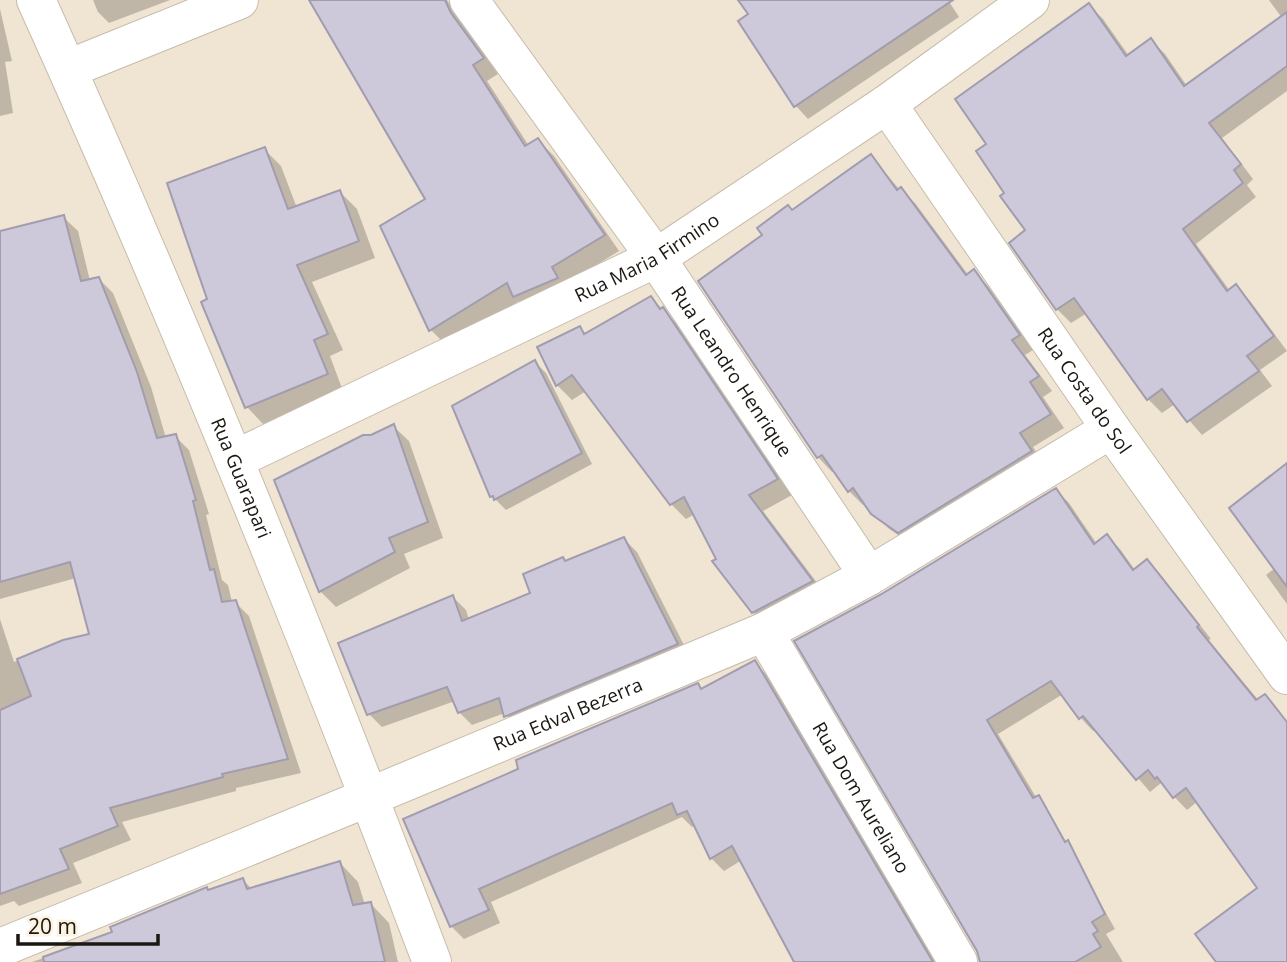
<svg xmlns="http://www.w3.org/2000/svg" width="1287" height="962" viewBox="0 0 1287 962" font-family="'Open Sans',sans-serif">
  <rect width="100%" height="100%" fill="#f0e4d3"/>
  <!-- shadow -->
  <g fill="#0003">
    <polygon points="93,0 170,0 109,23 98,12"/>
    <polygon points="312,0 447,0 498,74 487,81 529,146 538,140 554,156 619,251 567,283 530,311 519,301 446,345 431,330 427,200"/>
    <polygon points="745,0 948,0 959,17 808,119 796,106"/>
    <polygon points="1269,0 1287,0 1287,91 1222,138 1253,179 1247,185 1256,197 1196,244 1230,291 1236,287 1250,301 1287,351 1260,370 1272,386 1202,435 1175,404 1162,413 1148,399 1087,313 1071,323 1057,309 1011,243 1028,230 1007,193 989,144 1089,5 1103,19 1129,56 1151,40 1165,54 1187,86 1282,18"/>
    <polygon points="0,9 12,61 5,62 13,113 0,116"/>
    <polygon points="264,149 281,166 297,208 340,192 357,209 375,258 312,282 343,350 330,356 343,391 263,424 247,407 203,302 210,300"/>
    <polygon points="871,157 900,190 915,203 969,276 974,272 988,286 1033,350 1025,355 1052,391 1043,397 1064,428 1033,447 1045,466 914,546 888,528 866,503 863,505 849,491 835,470 832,472 818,457 793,212"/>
    <polygon points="63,217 78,231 90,281 99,279 113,293 151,387 166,438 175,436 189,450 209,514 206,515 222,580 228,585 232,602 235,602 249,616 301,773 236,788 236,791 122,822 131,840 73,863 82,883 19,906 14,901 0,906 0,619 14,662 63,642 91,635 76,578 0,599 0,233"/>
    <polygon points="651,298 677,324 792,495 763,511 827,596 768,627 753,612 718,559 695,514 686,519 671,504 586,391 572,400 557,385 580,328 587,335"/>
    <polygon points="535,362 546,373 592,464 506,510 492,496"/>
    <polygon points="393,426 409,441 443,538 404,554 410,568 336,607 320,591 372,437"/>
    <polygon points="1287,466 1287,604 1266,575 1275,568"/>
    <polygon points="1056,490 1069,503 1097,544 1107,536 1120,549 1135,570 1147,561 1160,574 1211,639 1208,640 1287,734 1287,962 1219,962 1259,888 1198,801 1187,810 1161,783 1150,792 1096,729 1093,731 1081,718 1063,694 998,734 1039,802 1049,812 1115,929 1106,934 1123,962 981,962 881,596"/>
    <polygon points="624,539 637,552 690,657 519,729 505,713 472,725 459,712 455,701 382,727 369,714 453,597 466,610 469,620 533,594 566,562"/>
    <polygon points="754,662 767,675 936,962 811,962 742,860 724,871 711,858 696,825 692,827 682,817 491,902 500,923 464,939 451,926 520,770 698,685 702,690"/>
    <polygon points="340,863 358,882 365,905 371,904 389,923 398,962 32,962 114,933 209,892 243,880 252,889"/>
  </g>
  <!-- building -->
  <g fill="#cdc8da" stroke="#a19cae" stroke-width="2">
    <polygon points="309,0 445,0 451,13 484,58 473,65 525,146 538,138 605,235 552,267 558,278 513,297 507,283 429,331 380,226 425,199"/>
    <polygon points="738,0 953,0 794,107 738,21 748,14"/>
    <polygon points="1089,3 1126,56 1151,38 1184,86 1287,12 1287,66 1209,123 1241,164 1234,170 1243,183 1183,229 1227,291 1236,284 1274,336 1247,356 1259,371 1187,422 1162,389 1147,400 1074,298 1056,310 1009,243 1025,230 1000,196 1004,193 976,151 986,144 955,99"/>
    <polygon points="265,147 288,209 340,190 359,241 297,265 328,334 314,340 328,374 245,408 201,302 207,299 167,183"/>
    <polygon points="871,154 897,190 901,187 966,275 974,269 1020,335 1012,340 1039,376 1030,382 1051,414 1020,433 1032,451 898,533 871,514 853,488 848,492 822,455 817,458 698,281 762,235 757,228 788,205 792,210"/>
    <polygon points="64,215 81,281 99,277 137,372 157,438 176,434 196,500 193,501 210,570 214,569 222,602 236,600 288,759 222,774 223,777 110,808 118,826 60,849 69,869 0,894 0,710 31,696 17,659 63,640 89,634 70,562 0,582 0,231"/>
    <polygon points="651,296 660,309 663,307 778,479 749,495 813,581 752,613 712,561 716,559 684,497 670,505 572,375 556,386 537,347 580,326 584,334"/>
    <polygon points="535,360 582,453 494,500 493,496 490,497 452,406"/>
    <polygon points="394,424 428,522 389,538 395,552 319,592 274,480 363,435 371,435"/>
    <polygon points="1287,463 1287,587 1229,508"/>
    <polygon points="1056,488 1094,544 1107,534 1133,570 1147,559 1199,625 1197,627 1256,700 1265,694 1287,722 1287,962 1216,962 1195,934 1257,888 1186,788 1173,798 1157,777 1155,779 1148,770 1136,780 1083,716 1079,719 1051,681 987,720 1033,798 1039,795 1065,842 1068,840 1105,914 1092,922 1098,931 1093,934 1101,947 1075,962 980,962 977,951 794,641 880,595"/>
    <polygon points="624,537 678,644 504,717 499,698 458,713 447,687 367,715 338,643 453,595 462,621 530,593 523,574 563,557 565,561"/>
    <polygon points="755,660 933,962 794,962 732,846 710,859 687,811 677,815 672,803 479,889 489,910 450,927 403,819 518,769 516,760 698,683 701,689"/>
    <polygon points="340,861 353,905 371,902 385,962 44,962 43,957 112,932 110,927 207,887 208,890 243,878 247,889"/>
  </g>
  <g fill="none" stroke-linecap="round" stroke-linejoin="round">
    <defs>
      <g id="minor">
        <path id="s1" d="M 36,0 C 179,316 309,638 432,962"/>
        <path id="s2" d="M 469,0 L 656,258 L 869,576"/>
        <polyline points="68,69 239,0"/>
        <path id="s3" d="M 887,104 L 1111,429 L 1287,675"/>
        <path id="s4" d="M 234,460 L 656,258 L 887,104 L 1030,0"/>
        <path id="s5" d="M 764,632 L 958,962"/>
        <path id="s6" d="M 0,948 L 369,797 L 764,632 L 869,576 L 1111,429"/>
      </g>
    </defs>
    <!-- minor casing -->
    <use href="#minor" stroke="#c7bcab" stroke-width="40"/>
    <!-- minor -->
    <use href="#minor" stroke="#fff" stroke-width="38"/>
  </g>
  <g text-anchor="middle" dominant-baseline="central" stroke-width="5" stroke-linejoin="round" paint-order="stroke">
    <!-- street labels -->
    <g font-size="19" fill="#1b1711" stroke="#fdf1e0">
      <text stroke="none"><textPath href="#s4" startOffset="460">Rua Maria Firmino</textPath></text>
      <text stroke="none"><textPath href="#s2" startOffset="455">Rua Leandro Henrique</textPath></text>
      <text stroke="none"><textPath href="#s3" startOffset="348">Rua Costa do Sol</textPath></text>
      <text stroke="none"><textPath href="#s1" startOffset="520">Rua Guarapari</textPath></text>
      <text stroke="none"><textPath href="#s6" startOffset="614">Rua Edval Bezerra</textPath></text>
      <text stroke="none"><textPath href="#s5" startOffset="192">Rua Dom Aureliano</textPath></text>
    </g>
  </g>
  <!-- scale -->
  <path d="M18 934v10h140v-10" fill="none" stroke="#1b1711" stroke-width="3.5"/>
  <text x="28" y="934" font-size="21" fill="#1b1711" stroke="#fdf1e0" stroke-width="5" paint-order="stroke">20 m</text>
</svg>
